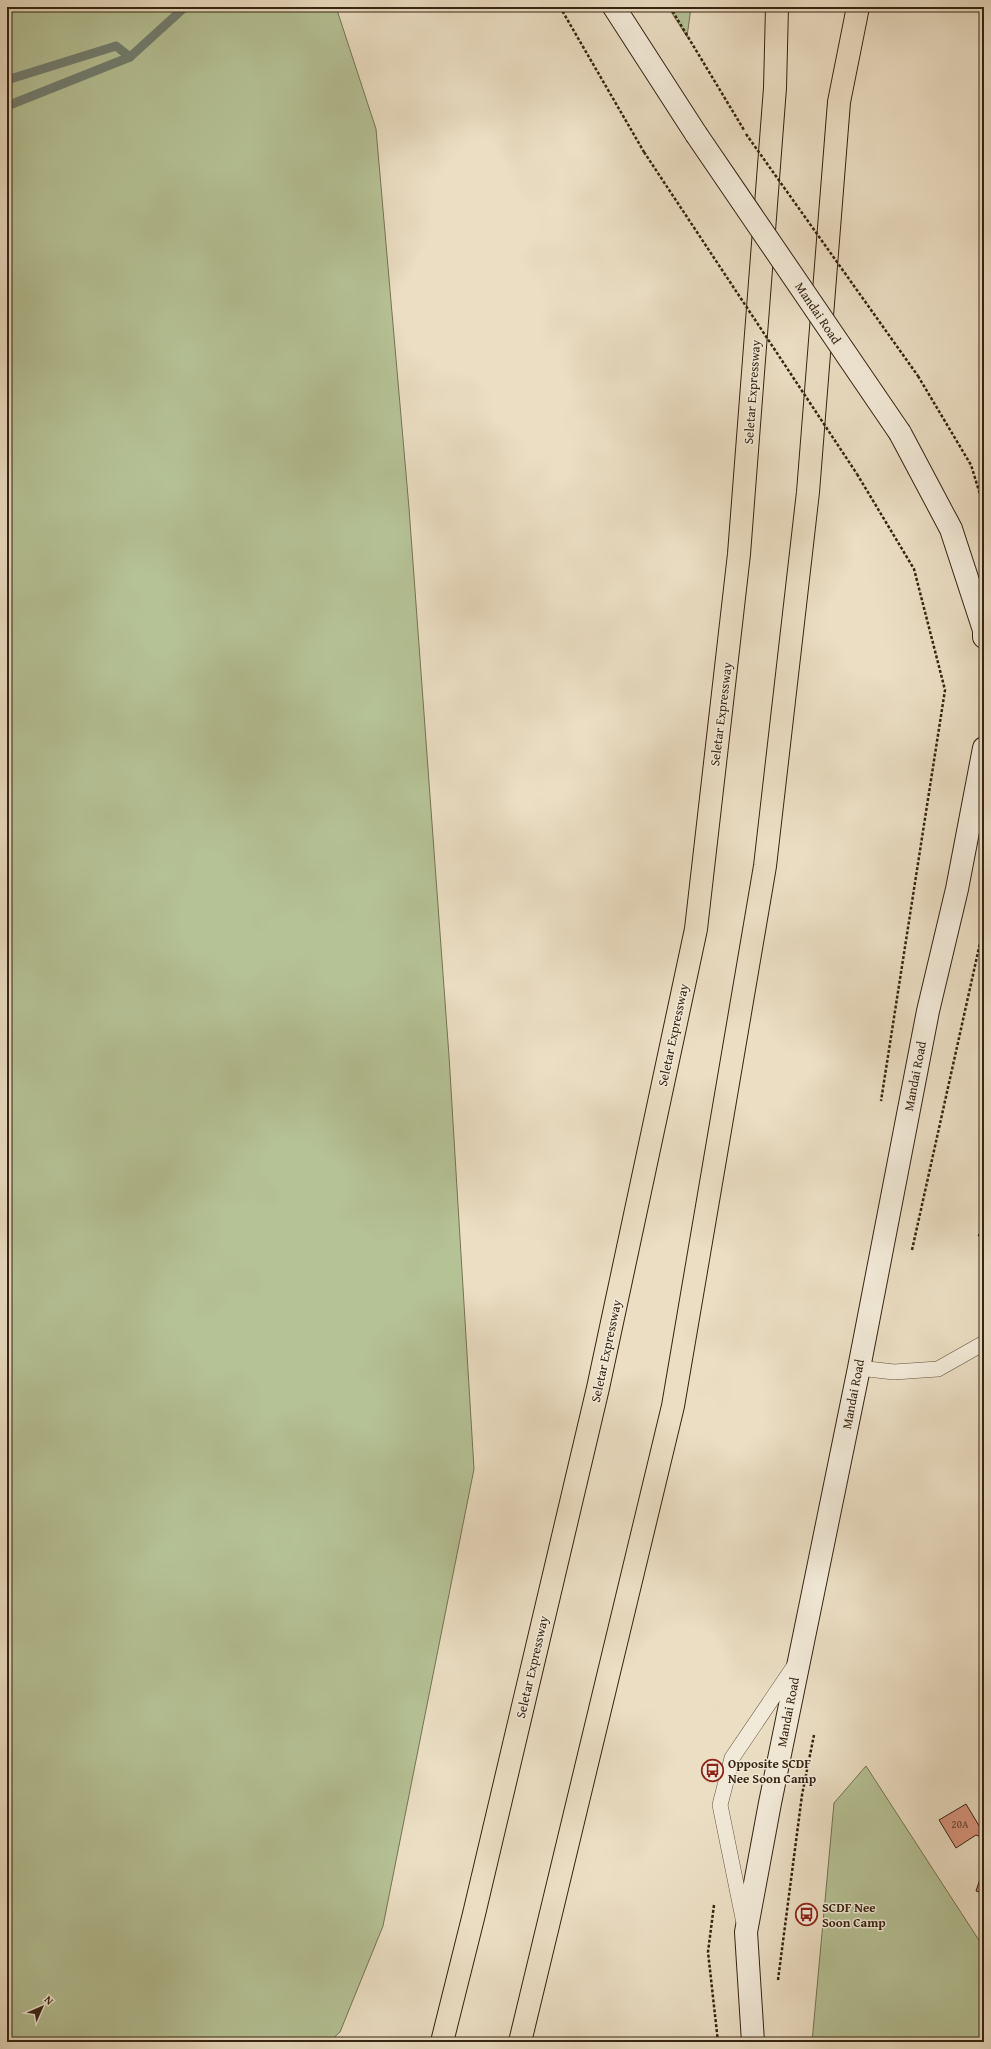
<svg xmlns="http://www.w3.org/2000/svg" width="991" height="2049" viewBox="0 0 991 2049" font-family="'Gentium Book Plus',serif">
  <rect width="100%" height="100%" fill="#ebdec3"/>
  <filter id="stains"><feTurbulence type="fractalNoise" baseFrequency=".005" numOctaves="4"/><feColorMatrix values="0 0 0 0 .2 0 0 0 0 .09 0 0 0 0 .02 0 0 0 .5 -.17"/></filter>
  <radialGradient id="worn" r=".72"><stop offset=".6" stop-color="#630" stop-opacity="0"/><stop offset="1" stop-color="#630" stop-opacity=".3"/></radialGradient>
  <!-- green -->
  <g fill="#b5c296" stroke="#767354">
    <polygon points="7,7 336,7 376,129 409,508 449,1056 474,1469 383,1926 340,2032 329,2042 7,2042"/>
    <polygon points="668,7 691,7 687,37"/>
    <polygon points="866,1766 984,1948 984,2042 812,2042 834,1803"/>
  </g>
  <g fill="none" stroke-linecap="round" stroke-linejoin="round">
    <!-- stream -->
    <g stroke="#717f71" stroke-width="9">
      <polyline points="7,80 116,46 130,57"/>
      <polyline points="7,106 130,57 185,7"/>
    </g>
  </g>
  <!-- building -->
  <g fill="#d8967e" stroke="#362412">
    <polygon points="984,1230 984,1243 978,1235"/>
    <polygon points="966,1804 981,1829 984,1830 984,1838 976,1835 956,1848 939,1820"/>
    <polygon points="984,1867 984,1893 976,1891"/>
  </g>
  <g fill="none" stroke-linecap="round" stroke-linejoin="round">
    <defs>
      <g id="service">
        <polyline points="859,1368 894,1372 938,1369 984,1343"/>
        <polyline points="744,1923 720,1805 732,1758 795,1665"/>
      </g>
      <g id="secondary">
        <polyline points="614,7 696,134"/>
        <polyline points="900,433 951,529 984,630 984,637"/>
        <polyline points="753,2042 746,1932 770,1803 859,1368 928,1011 957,889 984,748"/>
      </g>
      <g id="motorway">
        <polyline points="442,2042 474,1914 598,1388 696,929 739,554 775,88 777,7"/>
        <polyline points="520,2042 673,1406 765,866 808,492 839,102 858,7"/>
      </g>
    </defs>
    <!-- service casing -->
    <use href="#service" stroke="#63523e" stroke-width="16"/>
    <!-- secondary casing -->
    <use href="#secondary" stroke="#362412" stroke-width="24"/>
    <!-- motorway casing -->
    <use href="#motorway" stroke="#362412" stroke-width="24"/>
    <!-- path -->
    <g stroke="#362412" stroke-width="2.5" stroke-dasharray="3 2" stroke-linecap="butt">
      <polyline points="560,7 644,152"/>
      <polyline points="670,7 744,130"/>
      <polyline points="918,376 971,465 984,507"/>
      <polyline points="857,474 914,569 945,690 881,1101"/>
      <polyline points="912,1250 984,925"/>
      <polyline points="714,1905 708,1952 718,2042"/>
      <polyline points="778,1980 802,1795 814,1735"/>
    </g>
    <!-- service -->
    <use href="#service" stroke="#f2ead8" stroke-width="15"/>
    <!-- secondary -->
    <use href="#secondary" stroke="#f2ead8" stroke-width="22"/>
    <!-- motorway -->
    <use href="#motorway" stroke="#ebdec3" stroke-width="22"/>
    <defs>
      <polyline id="secondary-bridge" points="696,134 900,433"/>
    </defs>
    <!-- secondary-bridge casing -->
    <use href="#secondary-bridge" stroke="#362412" stroke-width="24" stroke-linecap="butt"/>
    <!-- path-bridge -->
    <g stroke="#362412" stroke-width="2.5" stroke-dasharray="3 2" stroke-linecap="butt">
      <polyline points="746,134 918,376"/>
      <polyline points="644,152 857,474"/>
    </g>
    <!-- secondary-bridge -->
    <use href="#secondary-bridge" stroke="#f2ead8" stroke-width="22"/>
  </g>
  <!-- icons -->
  <defs>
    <symbol id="bus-ring" viewBox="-11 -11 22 22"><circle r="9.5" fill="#f2ead8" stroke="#8f2418" stroke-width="1.5"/><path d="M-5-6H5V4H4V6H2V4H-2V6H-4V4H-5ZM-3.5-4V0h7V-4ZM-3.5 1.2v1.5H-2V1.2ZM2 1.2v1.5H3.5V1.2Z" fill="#8f2418"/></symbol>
  </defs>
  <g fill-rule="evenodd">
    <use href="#bus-ring" x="700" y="1758" width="25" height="25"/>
    <use href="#bus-ring" x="794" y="1902" width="25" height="25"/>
  </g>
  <g text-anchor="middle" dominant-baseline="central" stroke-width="3" stroke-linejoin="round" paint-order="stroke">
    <!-- number labels -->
    <g font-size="11" fill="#5e402d">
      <text x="960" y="1824">20A</text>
    </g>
    <!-- street labels -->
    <g font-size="13" fill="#362412" stroke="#f2ead8">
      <text transform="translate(818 313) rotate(56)">Mandai Road</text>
      <text transform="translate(752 392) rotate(-86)">Seletar Expressway</text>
      <text transform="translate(721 714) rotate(-83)">Seletar Expressway</text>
      <text transform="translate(673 1035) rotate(-78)">Seletar Expressway</text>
      <text transform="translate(915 1076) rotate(-79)">Mandai Road</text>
      <text transform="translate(606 1351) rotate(-78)">Seletar Expressway</text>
      <text transform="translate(853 1394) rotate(-79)">Mandai Road</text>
      <text transform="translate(532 1667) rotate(-77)">Seletar Expressway</text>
      <text transform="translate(788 1712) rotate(-79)">Mandai Road</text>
    </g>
    <!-- poi labels -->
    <g font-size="13" font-weight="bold" fill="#362412" stroke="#f2ead8" text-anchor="start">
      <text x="728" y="1763">Opposite SCDF<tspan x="728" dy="15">Nee Soon Camp</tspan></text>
      <text x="822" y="1907">SCDF Nee<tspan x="822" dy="15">Soon Camp</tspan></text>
    </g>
  </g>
  <!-- margin -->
  <rect width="991" height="2049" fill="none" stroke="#ebdec3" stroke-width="24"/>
  <rect x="8" y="8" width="975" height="2033" fill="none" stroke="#362412" stroke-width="2"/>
  <rect x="12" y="12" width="967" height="2025" fill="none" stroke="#362412"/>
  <!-- north arrow -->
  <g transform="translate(42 2007) rotate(45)" stroke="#f2ead8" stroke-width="3" paint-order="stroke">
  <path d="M0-3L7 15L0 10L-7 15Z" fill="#362412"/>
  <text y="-6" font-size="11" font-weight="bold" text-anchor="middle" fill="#362412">N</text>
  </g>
  <rect width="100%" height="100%" filter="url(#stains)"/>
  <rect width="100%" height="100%" fill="url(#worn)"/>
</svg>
